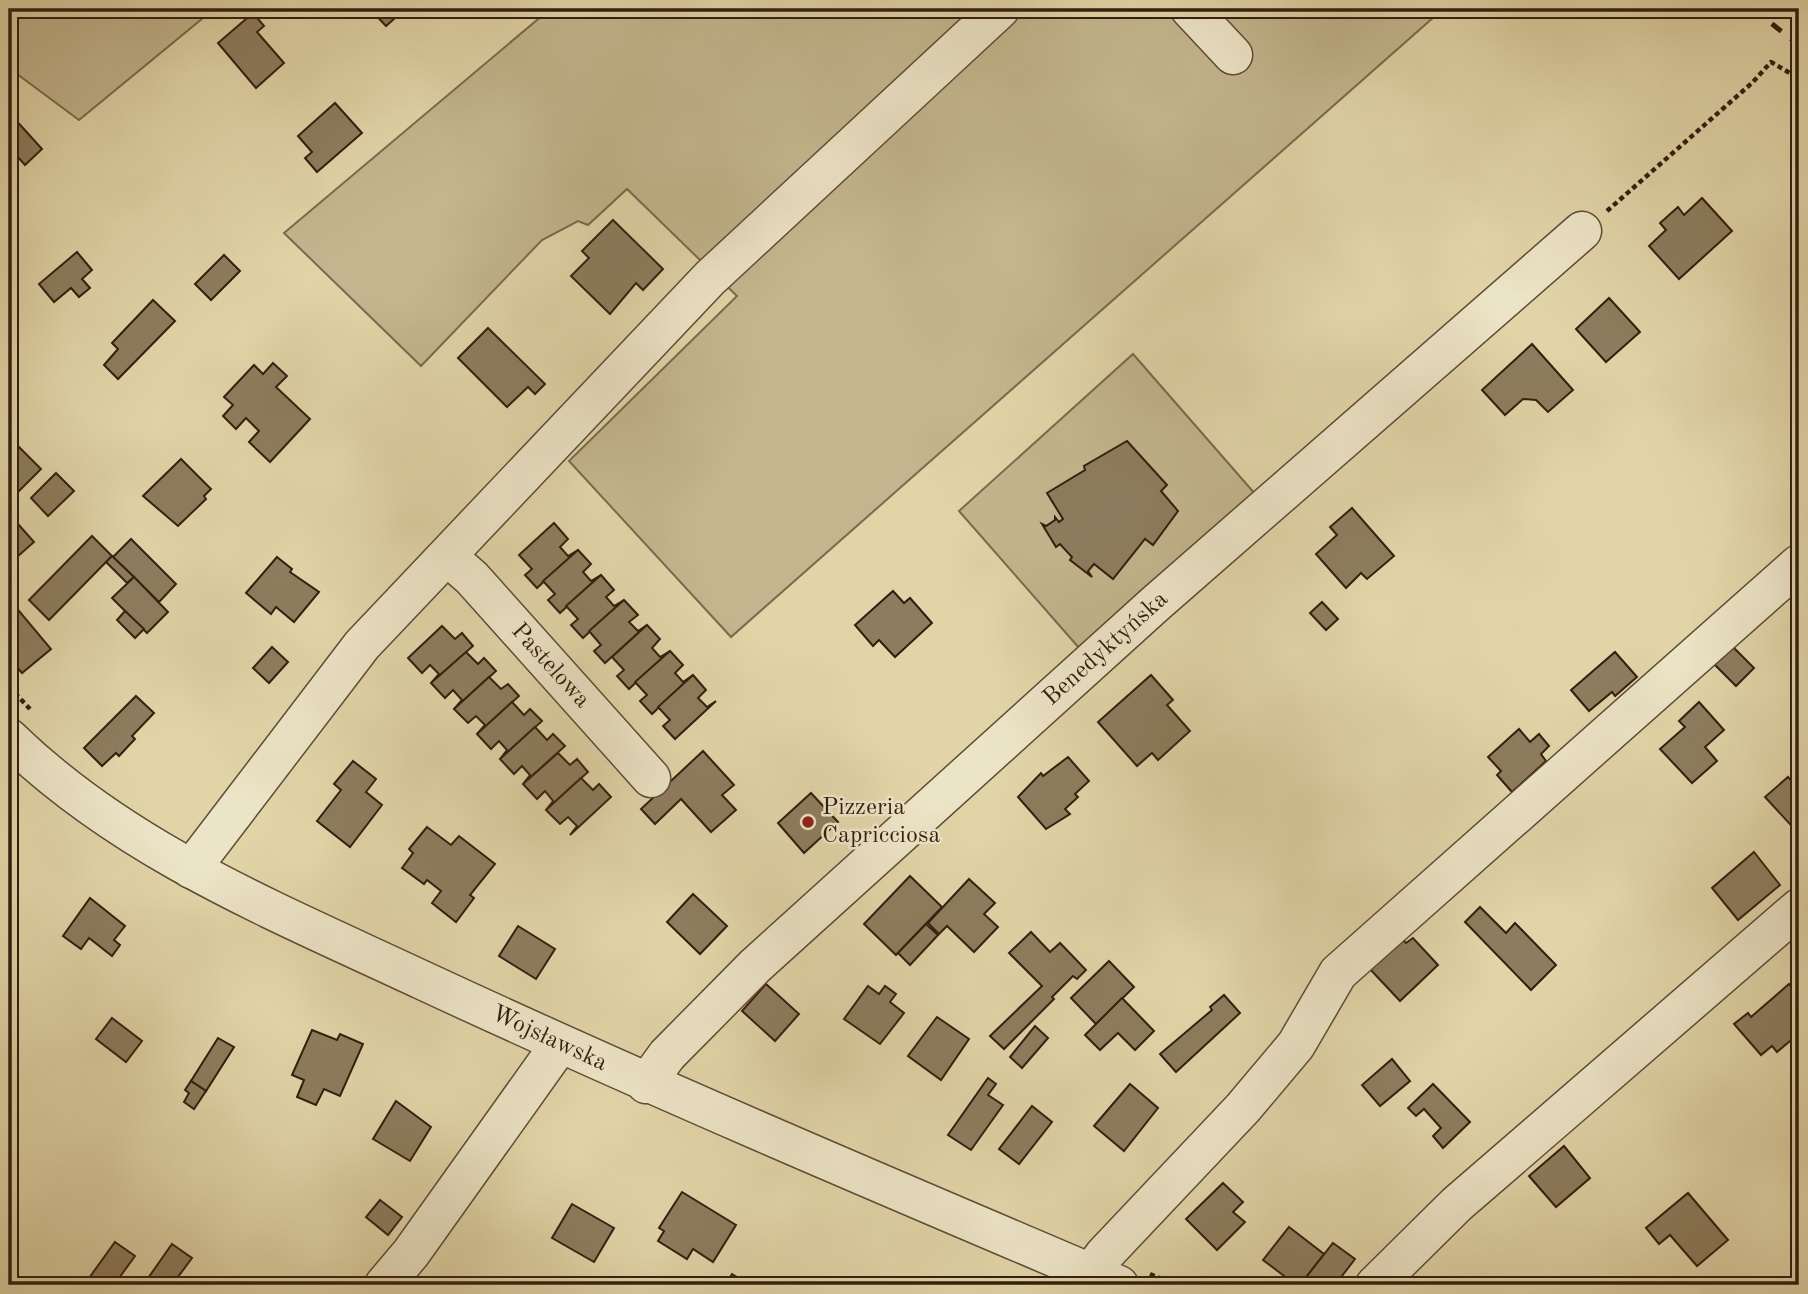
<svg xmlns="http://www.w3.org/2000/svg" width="1808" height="1294" viewBox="0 0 1808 1294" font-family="'Old Standard TT',serif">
  <rect width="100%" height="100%" fill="#e1d5a8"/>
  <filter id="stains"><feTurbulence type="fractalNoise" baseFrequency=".00286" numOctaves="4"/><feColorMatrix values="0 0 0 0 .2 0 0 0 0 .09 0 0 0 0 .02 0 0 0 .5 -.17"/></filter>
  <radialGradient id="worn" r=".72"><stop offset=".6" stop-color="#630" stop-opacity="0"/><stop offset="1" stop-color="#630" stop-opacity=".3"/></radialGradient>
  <!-- green -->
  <g fill="#c3b68e" stroke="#7a6a4e" stroke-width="2">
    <polygon points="9,9 214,9 79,120 9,68"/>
    <polygon points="550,9 1443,9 731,637 569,461 737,296 627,189 588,225 578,221 542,240 421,366 284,233"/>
    <polygon points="1133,354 1256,495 1080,649 959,511"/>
  </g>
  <!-- building -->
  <g fill="#8d7d5e" stroke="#321e0e" stroke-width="2">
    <polygon points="370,9 405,9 386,26"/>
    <polygon points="253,13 264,26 257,32 284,63 256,88 218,43"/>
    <polygon points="335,103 362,133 317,172 305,158 312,152 298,136"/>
    <polygon points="13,117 42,149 25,165 9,147 9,121"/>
    <polygon points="1702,198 1732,231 1679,279 1649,246 1666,230 1660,223 1678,207 1684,215"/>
    <polygon points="613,220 663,269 643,290 636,283 610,314 571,276 589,258 582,251"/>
    <polygon points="77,252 92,270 82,279 90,288 79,297 71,288 54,302 39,284"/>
    <polygon points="224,255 240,271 211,300 195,284"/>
    <polygon points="1609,298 1640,332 1606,362 1576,329"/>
    <polygon points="153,300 175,321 118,379 104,365 118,349 112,343"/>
    <polygon points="488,328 545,384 535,394 528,387 507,407 458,358"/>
    <polygon points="1532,344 1573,390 1548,412 1536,400 1523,399 1505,415 1482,390"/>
    <polygon points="273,363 287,376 276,387 310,419 270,462 249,442 259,431 246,418 236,429 223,416 233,405 224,397 254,365 263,374"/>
    <polygon points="9,437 41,469 17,493 9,484 9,478 15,471 9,465"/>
    <polygon points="1127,441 1167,485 1161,491 1178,511 1153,545 1145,539 1113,579 1094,564 1088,571 1092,577 1070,560 1072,557 1060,544 1056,547 1042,524 1046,526 1055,520 1055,517 1059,522 1063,519 1047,493 1085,470 1084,466"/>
    <polygon points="181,459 211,489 204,496 206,499 178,526 143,496"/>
    <polygon points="56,473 74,491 48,516 31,498"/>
    <polygon points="1352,508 1394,556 1367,579 1361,573 1346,588 1316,554 1337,535 1330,527"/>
    <polygon points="10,515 34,542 9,564 9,516"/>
    <polygon points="554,523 568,539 560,547 568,556 578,550 537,588 525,575 532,569 519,555"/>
    <polygon points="92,536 112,556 49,620 29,600"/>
    <polygon points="131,539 176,584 159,602 113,557"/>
    <polygon points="578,550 591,564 583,572 591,581 601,575 560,613 548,600 555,594 543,581"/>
    <polygon points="112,556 134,577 127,583 106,562"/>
    <polygon points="277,557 292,569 290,572 319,592 294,622 276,607 271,614 246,593"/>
    <polygon points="601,575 614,590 606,597 614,606 624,600 583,638 571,625 578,619 566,606"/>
    <polygon points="134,577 168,612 147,633 112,598"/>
    <polygon points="893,591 904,603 910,598 932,623 895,657 879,640 873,646 855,625"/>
    <polygon points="624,600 638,615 629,622 638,631 647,625 605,663 594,651 601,645 589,631"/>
    <polygon points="1322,602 1338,619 1326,630 1310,613"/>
    <polygon points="19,611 51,649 22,673 9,658 9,620"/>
    <polygon points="125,611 144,629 135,638 117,620"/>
    <polygon points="647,625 660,639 652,648 660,657 670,651 629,689 617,676 624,670 612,657"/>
    <polygon points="442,626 455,639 462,633 473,646 431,683 439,674 430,665 422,673 408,658"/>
    <polygon points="1732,646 1754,668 1736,686 1714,664"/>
    <polygon points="272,647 288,662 269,683 253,668"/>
    <polygon points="670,651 683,665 675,673 683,682 693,675 652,714 640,701 647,695 635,682"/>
    <polygon points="466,652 478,664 484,658 496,671 454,709 462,700 453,690 445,698 431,683"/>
    <polygon points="1615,652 1637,677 1615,696 1612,692 1589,711 1571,690"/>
    <polygon points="693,675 706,690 698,698 707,707 716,701 675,739 663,726 670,720 658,707"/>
    <polygon points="1151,675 1173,700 1167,705 1190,731 1158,760 1152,753 1137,766 1098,722"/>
    <polygon points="489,677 501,689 508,684 519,696 477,734 485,725 476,716 468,723 454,709"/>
    <polygon points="136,696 154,713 132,736 135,739 119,756 116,753 102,766 84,748"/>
    <polygon points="512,702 524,715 530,709 542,721 500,759 507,750 499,741 491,749 477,734"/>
    <polygon points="1699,702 1724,730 1705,747 1717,761 1692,783 1660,749 1685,727 1679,721"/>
    <polygon points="535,727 547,740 553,734 565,746 523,784 530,775 522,766 514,774 500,759"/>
    <polygon points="1519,729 1530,742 1539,734 1549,746 1541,754 1546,761 1512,792 1497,775 1501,771 1488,757"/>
    <polygon points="703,751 734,785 722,795 736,810 711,832 681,799 655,824 641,809"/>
    <polygon points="558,753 570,765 577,759 588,772 546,810 553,801 545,791 537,799 523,784"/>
    <polygon points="1068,757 1089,781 1075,794 1078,797 1065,809 1070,814 1046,829 1018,797 1041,773 1043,776"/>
    <polygon points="353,761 376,779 366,792 382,805 350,847 317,821 341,790 334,784"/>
    <polygon points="1788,777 1799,789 1799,834 1765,797"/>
    <polygon points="581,778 593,790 599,784 611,797 570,835 577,826 568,817 560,824 546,810"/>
    <polygon points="811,793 838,822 804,853 778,823"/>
    <polygon points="427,827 451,845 459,836 495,864 470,895 474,898 456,922 432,903 441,891 427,880 424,884 402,868 413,853 409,849"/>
    <polygon points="1754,852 1780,885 1738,920 1712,888"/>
    <polygon points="910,876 942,907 896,955 864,924"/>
    <polygon points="969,879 995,903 984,914 998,927 974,952 947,926 939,934 928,923"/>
    <polygon points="693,894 727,926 700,954 667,922"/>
    <polygon points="90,898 125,926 114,940 120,945 112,956 89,938 81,949 63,936"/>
    <polygon points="1480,907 1506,933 1515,923 1556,965 1531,990 1465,922"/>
    <polygon points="926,924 938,935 910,965 898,953"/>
    <polygon points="518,926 555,949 536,979 499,956"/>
    <polygon points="1031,932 1050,952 1060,943 1086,970 1077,979 1073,976 1052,997 1054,999 1004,1049 990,1036 1042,986 1009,953"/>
    <polygon points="1400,937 1406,943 1413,938 1438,965 1400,1001 1368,967"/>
    <polygon points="1109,961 1134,987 1096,1024 1071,998"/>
    <polygon points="766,984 799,1014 775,1041 742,1011"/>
    <polygon points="1789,984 1799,996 1799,1029 1794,1034 1796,1036 1777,1052 1772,1046 1761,1055 1734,1024 1748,1013 1751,1017"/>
    <polygon points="868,986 879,994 885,986 896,994 890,1002 904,1013 880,1044 844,1019"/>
    <polygon points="1224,995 1240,1013 1176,1072 1160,1054 1212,1010 1210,1007"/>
    <polygon points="1122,998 1154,1031 1135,1050 1118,1033 1100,1050 1085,1035"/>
    <polygon points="937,1017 969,1039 941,1080 908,1056"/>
    <polygon points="112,1018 142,1041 126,1062 96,1039"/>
    <polygon points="1035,1026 1048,1038 1022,1068 1010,1057"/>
    <polygon points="312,1030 337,1040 340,1034 363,1044 340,1096 324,1089 316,1105 297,1097 304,1080 292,1075"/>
    <polygon points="218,1038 234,1047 206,1091 191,1081"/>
    <polygon points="1392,1059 1410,1081 1380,1106 1362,1085"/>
    <polygon points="988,1078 996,1084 988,1095 1003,1105 971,1150 948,1135"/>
    <polygon points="191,1081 206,1091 194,1109 184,1102 189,1093 185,1090"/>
    <polygon points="1130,1084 1158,1108 1124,1151 1094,1126"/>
    <polygon points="1433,1084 1470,1122 1443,1148 1433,1136 1441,1128 1424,1109 1416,1116 1408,1108"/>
    <polygon points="396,1101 431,1127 410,1161 373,1139"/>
    <polygon points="1032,1106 1052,1122 1019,1164 999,1149"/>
    <polygon points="1564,1146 1590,1178 1556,1207 1529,1176"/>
    <polygon points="1223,1183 1243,1202 1233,1212 1245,1222 1217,1250 1186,1219"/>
    <polygon points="682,1192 736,1225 713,1262 693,1249 687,1259 658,1241 664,1231 659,1228"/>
    <polygon points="1688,1193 1728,1240 1697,1266 1670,1235 1659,1244 1646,1228"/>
    <polygon points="380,1200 402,1217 388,1235 366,1217"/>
    <polygon points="572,1204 614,1228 594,1262 552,1238"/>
    <polygon points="1289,1227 1324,1254 1300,1285 1296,1285 1263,1260"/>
    <polygon points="115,1242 135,1256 114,1285 84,1285"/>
    <polygon points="1333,1243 1355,1259 1335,1285 1300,1285"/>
    <polygon points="172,1244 192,1258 172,1285 152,1285 146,1281"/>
    <polygon points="732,1274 750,1285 725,1285"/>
  </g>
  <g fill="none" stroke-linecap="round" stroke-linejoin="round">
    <defs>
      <g id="minor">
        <polyline points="1190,9 1233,55"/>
        <polyline points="448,557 472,578 651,778"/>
        <path d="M 9,738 C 125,851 277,912 422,980 C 652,1087 886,1186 1119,1285"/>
        <polyline points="191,869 362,645 710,278 1000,9"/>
        <polyline points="646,1084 667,1055 755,966 1154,605 1582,231"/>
        <polyline points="1091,1273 1104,1255 1243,1108 1296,1045 1338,973 1799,564"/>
        <polyline points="384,1285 411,1253 560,1044"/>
        <polyline points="1375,1285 1457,1204 1799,908"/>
      </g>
    </defs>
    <!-- minor casing -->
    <use href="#minor" stroke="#5e4c34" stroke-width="41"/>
    <!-- path -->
    <g stroke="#321e0e" stroke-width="4.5" stroke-dasharray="5 3.5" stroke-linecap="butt">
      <polyline points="1607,211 1752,83 1771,62 1795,76 1799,69"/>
      <polyline points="9,687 30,709"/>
      <polyline points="1150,1274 1176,1285"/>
    </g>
    <!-- minor -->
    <use href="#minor" stroke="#ece4c6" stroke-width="38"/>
    <!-- rail -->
    <polyline stroke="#321e0e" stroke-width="5" stroke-dasharray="12 12" stroke-linecap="butt" points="1753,9 1799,45"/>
  </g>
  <!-- markers -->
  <circle fill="#8f2418" stroke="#ece4c6" stroke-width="2.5" cx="808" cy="822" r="7"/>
  <g text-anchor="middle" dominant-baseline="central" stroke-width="5" stroke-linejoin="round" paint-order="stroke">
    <!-- street labels -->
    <g font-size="24" fill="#321e0e" stroke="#ece4c6">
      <text transform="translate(1106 649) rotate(-42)">Benedyktyńska</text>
      <text transform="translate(550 666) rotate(48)">Pastelowa</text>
      <text transform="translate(549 1039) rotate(25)">Wojsławska</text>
    </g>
    <!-- poi labels -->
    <g font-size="24" fill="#321e0e" stroke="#ece4c6" text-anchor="start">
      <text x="822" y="808">Pizzeria<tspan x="822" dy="28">Capricciosa</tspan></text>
    </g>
  </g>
  <!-- margin -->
  <rect width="1808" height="1294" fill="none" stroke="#e1d5a8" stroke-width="35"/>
  <rect x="10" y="10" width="1787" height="1273" fill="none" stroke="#321e0e" stroke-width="3.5"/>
  <rect x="18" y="18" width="1773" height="1259" fill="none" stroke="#321e0e" stroke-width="2"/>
  <rect width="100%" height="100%" filter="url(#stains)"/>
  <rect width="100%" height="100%" fill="url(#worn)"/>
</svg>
